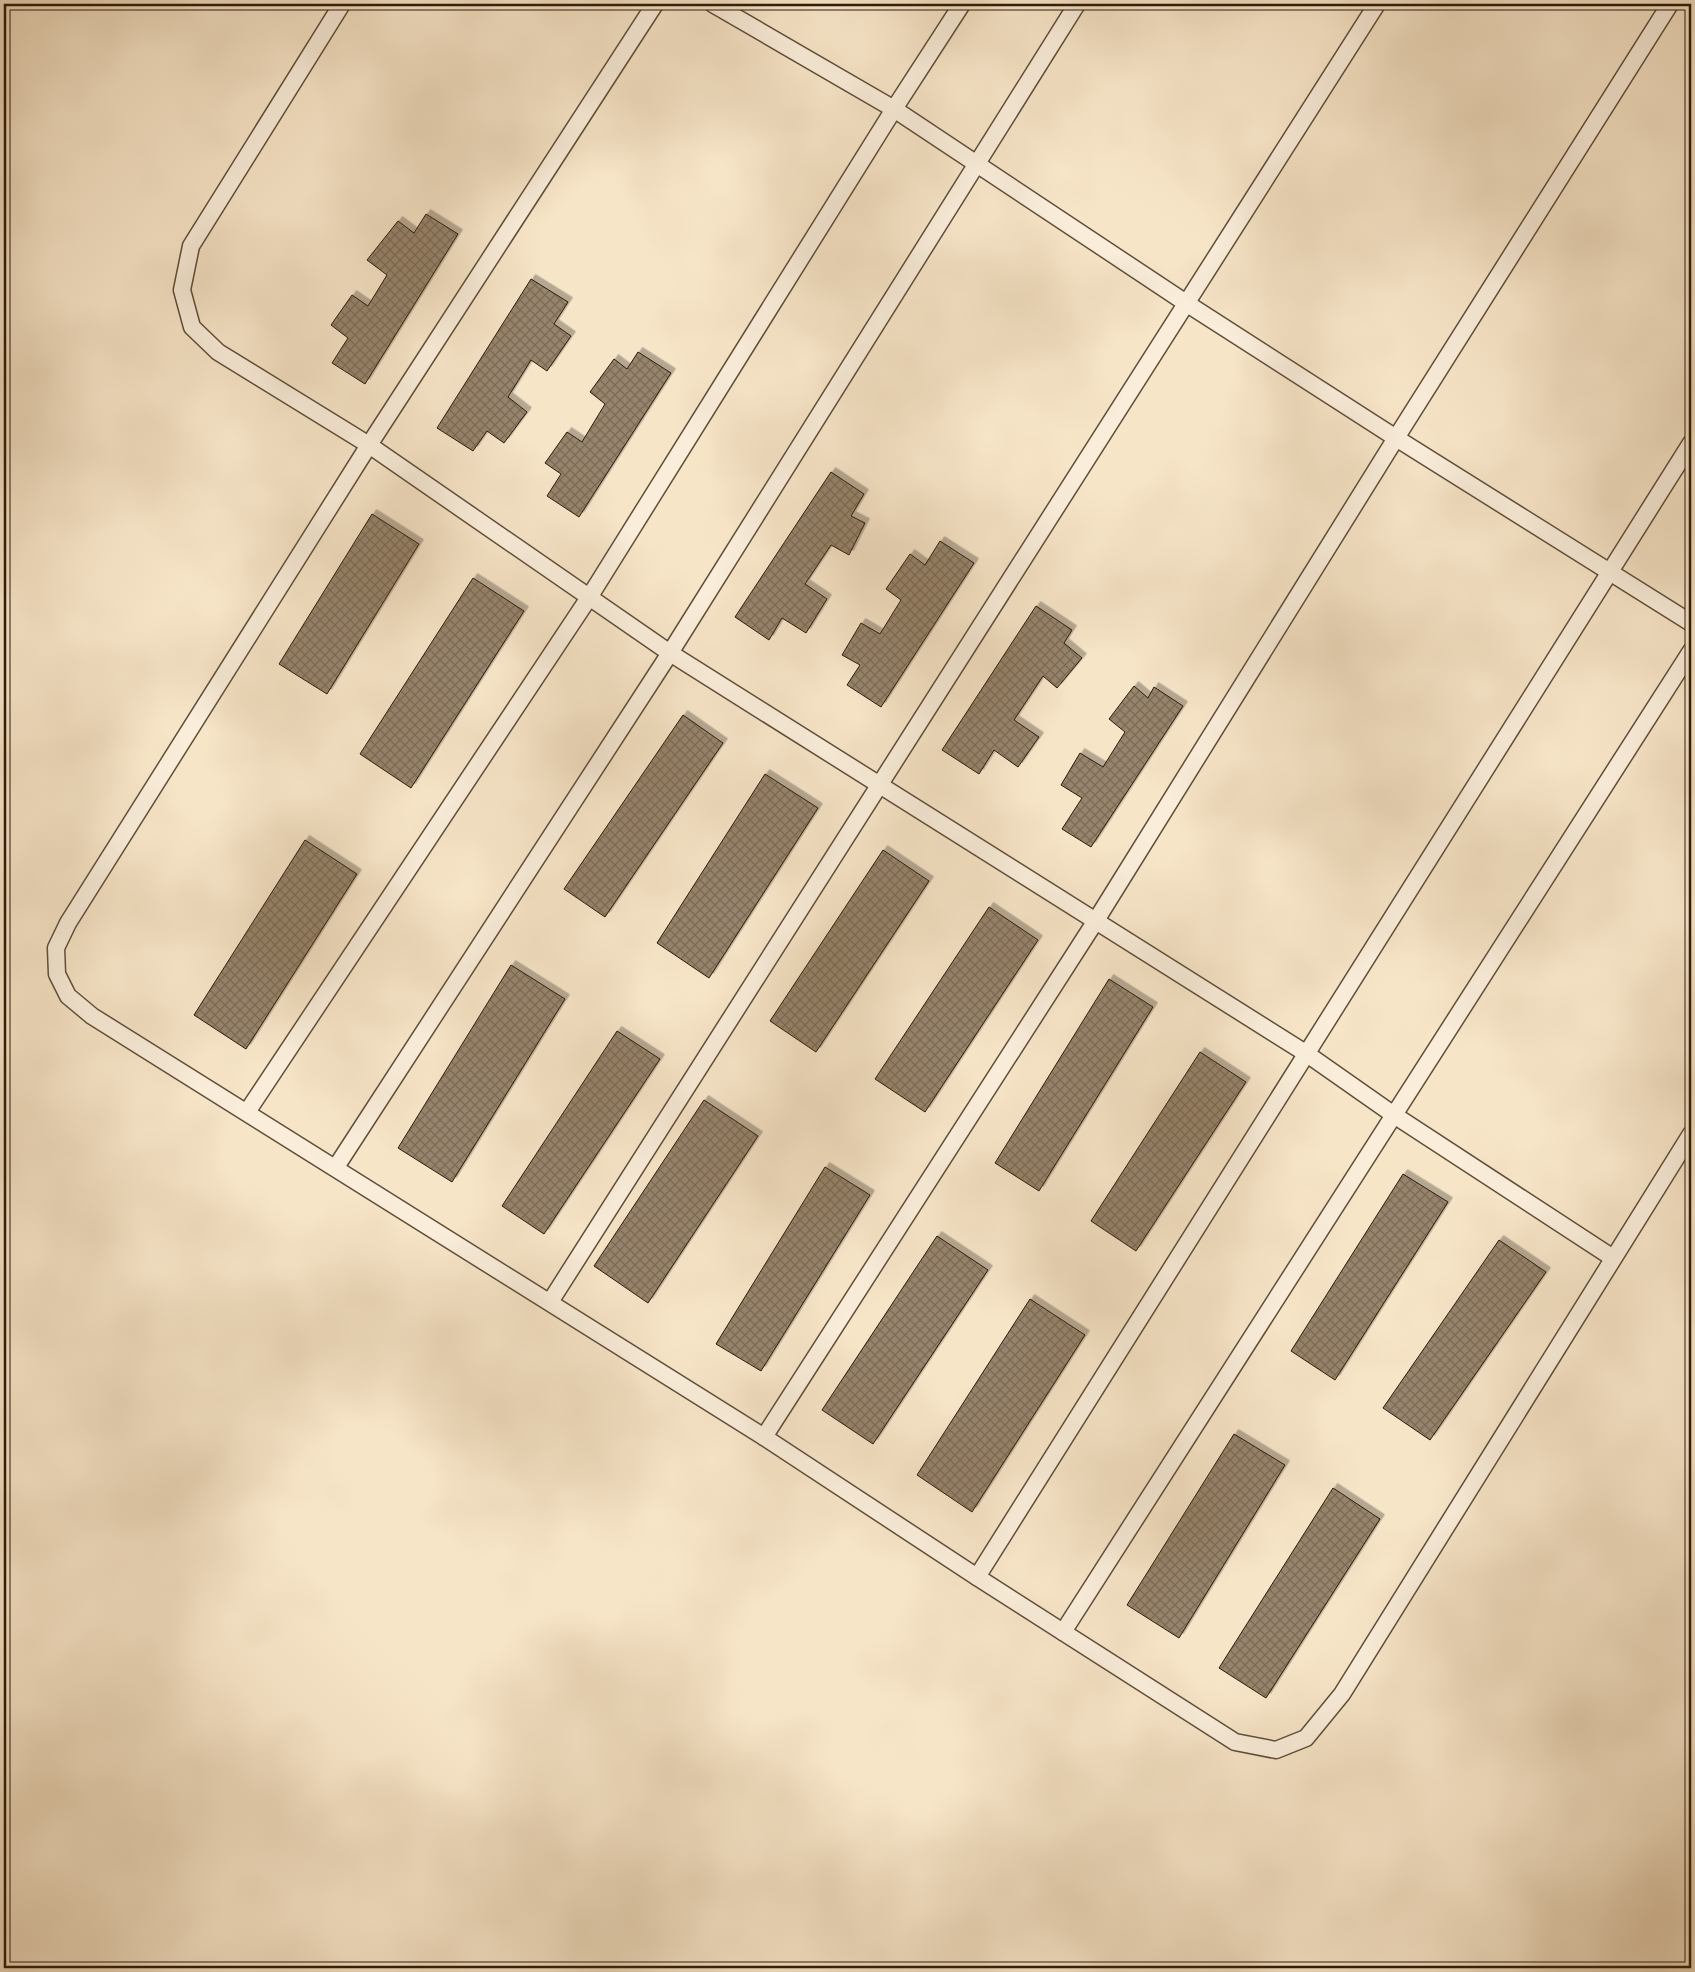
<svg xmlns="http://www.w3.org/2000/svg" width="1695" height="1972" viewBox="0 0 1695 1972" font-family="'Libre Caslon Text',serif">
  <defs>
    <pattern id="building-cross-hatch" width="8" height="8" patternUnits="userSpaceOnUse" patternTransform="scale(1.25)"><rect width="8" height="8" fill="#96846c"/><path d="M0 0l8 8M0 8l8-8" fill="none" stroke="#7b6b57"/></pattern>
    <filter id="shadow"><feDropShadow dx="4.5" dy="-4.5" stdDeviation="0" flood-color="#0004"/></filter>
  </defs>
  <rect width="100%" height="100%" fill="#f7e5c8"/>
  <filter id="stains"><feTurbulence type="fractalNoise" baseFrequency=".004" numOctaves="4"/><feColorMatrix values="0 0 0 0 .2 0 0 0 0 .09 0 0 0 0 .02 0 0 0 .5 -.17"/></filter>
  <radialGradient id="worn" r=".72"><stop offset=".6" stop-color="#630" stop-opacity="0"/><stop offset="1" stop-color="#630" stop-opacity=".3"/></radialGradient>
  <!-- building -->
  <g fill="url(#building-cross-hatch)" stroke="#2d1b09" filter="url(#shadow)">
    <polygon points="426,214 458,234 365,384 332,363 348,338 331,325 352,295 368,306 387,275 367,260 398,221 414,233"/>
    <polygon points="531,279 568,302 554,324 571,336 547,371 531,360 508,397 527,412 504,443 487,431 473,451 437,428"/>
    <polygon points="638,352 671,373 579,517 547,496 561,474 545,463 567,432 582,442 605,404 590,392 614,359 627,369"/>
    <polygon points="831,472 864,494 851,516 865,523 849,555 831,545 805,584 827,599 806,633 782,618 769,640 735,617"/>
    <polygon points="372,514 419,544 327,694 279,664"/>
    <polygon points="940,541 974,563 881,707 847,685 860,665 842,655 861,623 880,634 901,600 886,589 910,554 925,565"/>
    <polygon points="473,578 524,611 411,788 360,754"/>
    <polygon points="1036,606 1072,630 1064,643 1082,658 1057,688 1043,676 1014,720 1039,737 1018,767 994,750 979,774 942,750"/>
    <polygon points="1134,686 1148,698 1154,687 1183,706 1091,847 1062,829 1082,798 1061,785 1080,753 1103,767 1125,732 1109,719"/>
    <polygon points="683,715 723,743 605,917 564,889"/>
    <polygon points="765,774 818,808 709,978 657,943"/>
    <polygon points="305,840 357,874 246,1049 194,1015"/>
    <polygon points="883,850 929,881 816,1052 770,1021"/>
    <polygon points="989,907 1038,940 925,1112 875,1079"/>
    <polygon points="511,965 565,999 452,1182 398,1148"/>
    <polygon points="1109,979 1153,1007 1039,1191 995,1163"/>
    <polygon points="617,1031 660,1059 544,1234 502,1206"/>
    <polygon points="1200,1052 1246,1082 1136,1251 1091,1221"/>
    <polygon points="704,1100 758,1136 648,1303 594,1266"/>
    <polygon points="825,1167 870,1195 761,1371 716,1344"/>
    <polygon points="1403,1174 1448,1202 1335,1380 1291,1351"/>
    <polygon points="937,1236 988,1270 873,1444 822,1410"/>
    <polygon points="1499,1240 1546,1272 1430,1440 1383,1408"/>
    <polygon points="1030,1299 1085,1335 972,1512 917,1475"/>
    <polygon points="1234,1434 1285,1465 1179,1638 1127,1605"/>
    <polygon points="1333,1488 1380,1519 1266,1698 1219,1668"/>
  </g>
  <g fill="none" stroke-linecap="round" stroke-linejoin="round">
    <defs>
      <g id="service">
        <polyline points="342,4 191,246 182,290 192,327 218,352 369,445 670,653 1307,1054 1394,1115 1613,1258"/>
        <polyline points="655,4 369,445 68,923 56,948 57,974 68,996 92,1016 764,1437 977,1577 1235,1742 1276,1750 1306,1738 1342,1694 1691,1134"/>
        <polyline points="713,4 894,109 1186,303 1396,438 1691,623"/>
        <polyline points="247,1112 590,596 894,109 962,4"/>
        <polyline points="336,1167 670,653 1077,4"/>
        <polyline points="550,1302 1377,4"/>
        <polyline points="764,1437 1095,922 1396,438 1670,4"/>
        <polyline points="977,1577 1691,443"/>
        <polyline points="1063,1632 1691,651"/>
      </g>
    </defs>
    <!-- service casing -->
    <use href="#service" stroke="#604e39" stroke-width="19"/>
    <!-- service -->
    <use href="#service" stroke="#faeedb" stroke-width="16"/>
  </g>
  <!-- margin -->
  <rect width="1695" height="1972" fill="none" stroke="#f7e5c8" stroke-width="20"/>
  <rect x="5" y="5" width="1685" height="1962" fill="none" stroke="#2d1b09" stroke-width="2.5"/>
  <rect x="10" y="10" width="1675" height="1952" fill="none" stroke="#2d1b09"/>
  <rect width="100%" height="100%" filter="url(#stains)"/>
  <rect width="100%" height="100%" fill="url(#worn)"/>
</svg>
